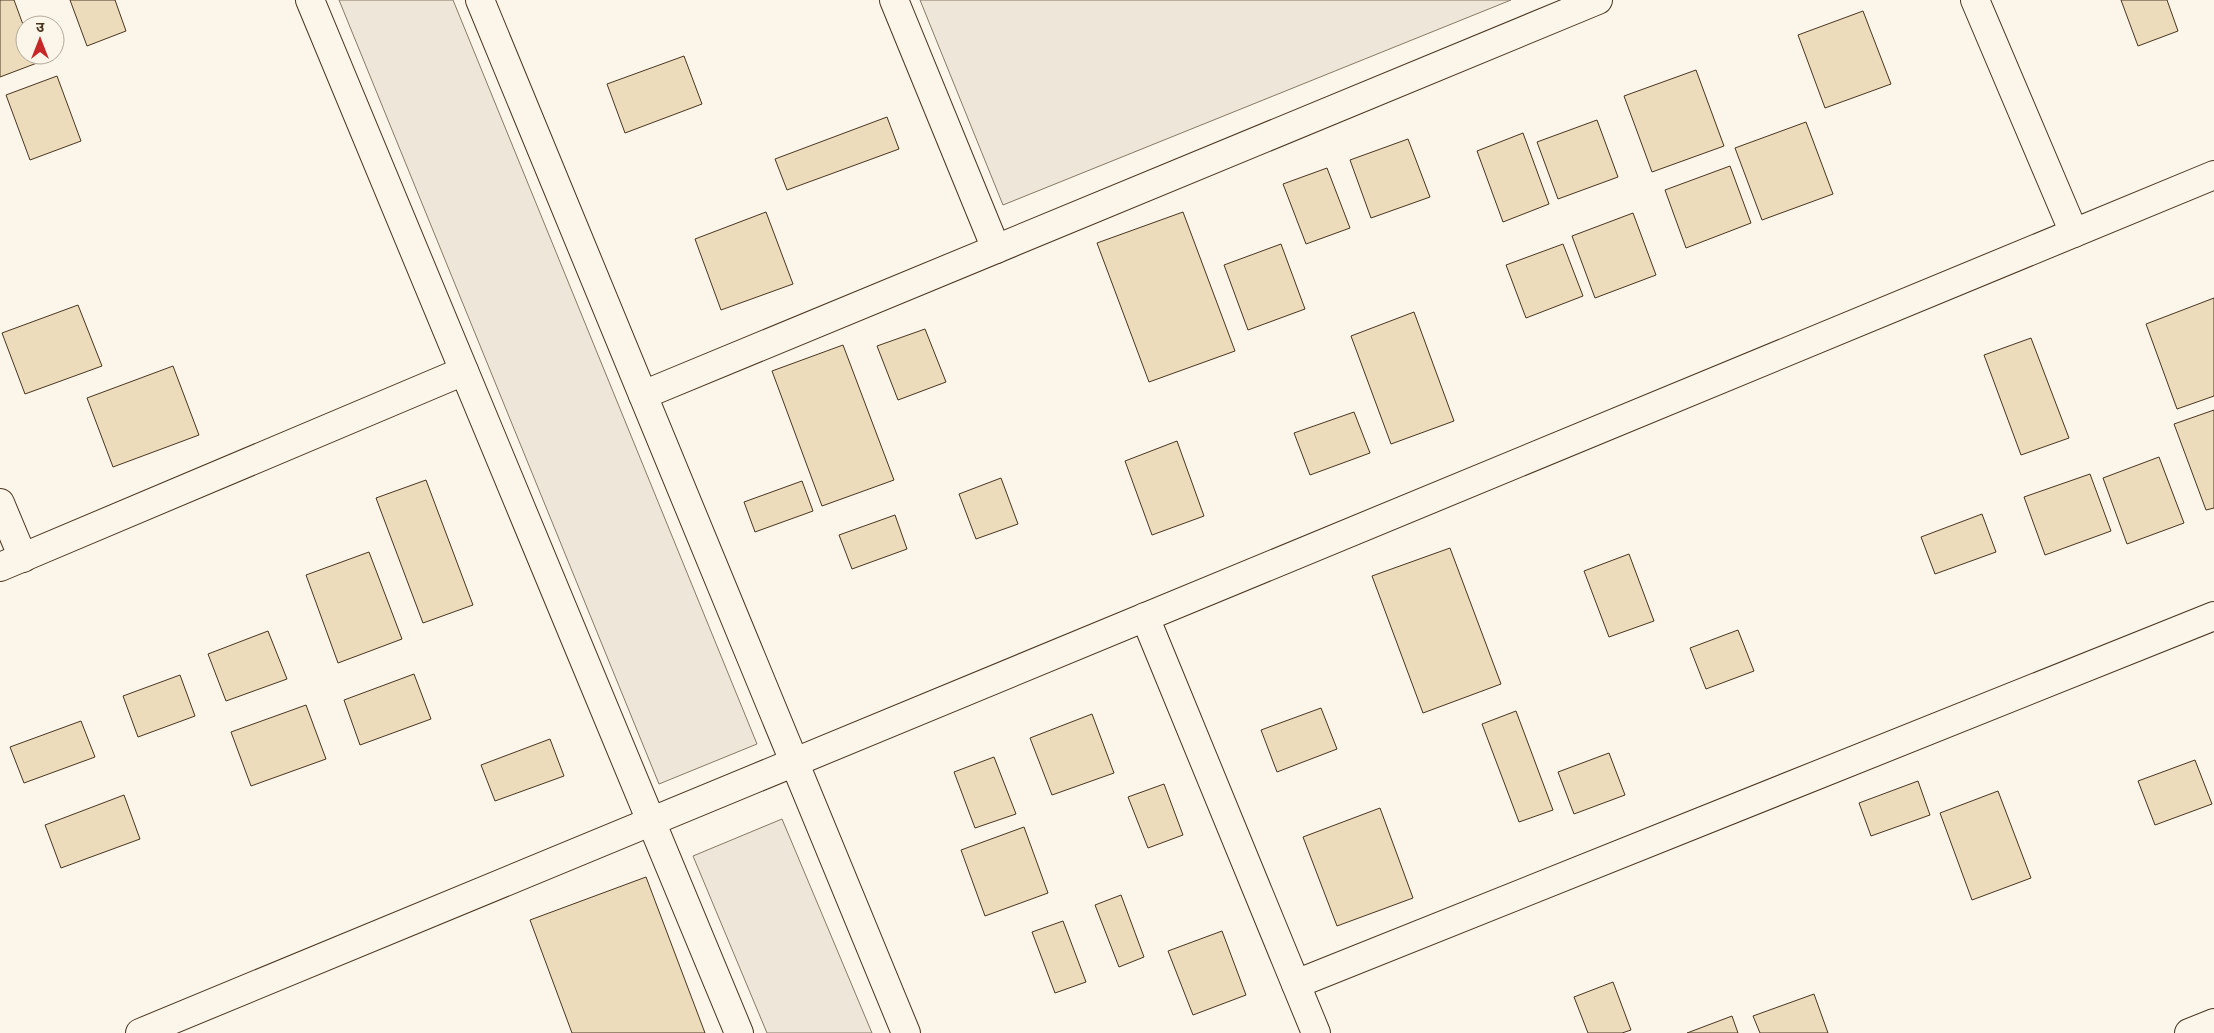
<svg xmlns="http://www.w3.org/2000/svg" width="2214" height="1033" viewBox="0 0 2214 1033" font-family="Literata,'Noto Sans Devanagari',serif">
  <rect width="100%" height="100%" fill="#fbf6e9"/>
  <!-- green -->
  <g fill="#ede6d9" stroke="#887966">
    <polygon points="339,0 453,0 757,744 659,784"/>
    <polygon points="920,0 1511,0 1003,205"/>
    <polygon points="782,819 872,1033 767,1033 693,856"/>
  </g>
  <!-- building -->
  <g fill="#ecdcbc" stroke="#4a3520">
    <polygon points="0,0 14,0 25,30 25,55 34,55 37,63 0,77"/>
    <polygon points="70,0 115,0 126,31 87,46"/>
    <polygon points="2121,0 2167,0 2178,31 2138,46"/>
    <polygon points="1863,11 1891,84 1825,108 1798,35"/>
    <polygon points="684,56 702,104 625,133 607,84"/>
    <polygon points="1696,70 1724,146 1652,172 1624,96"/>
    <polygon points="57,76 81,141 30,160 6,95"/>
    <polygon points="887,117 899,149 787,190 775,159"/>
    <polygon points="1597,120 1618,177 1558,199 1537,142"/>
    <polygon points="1806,122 1833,194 1762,220 1735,148"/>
    <polygon points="1523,133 1549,204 1503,222 1477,151"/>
    <polygon points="1408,139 1430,197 1371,218 1350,160"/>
    <polygon points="1730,166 1751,223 1686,248 1665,190"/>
    <polygon points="1327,168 1350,228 1306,244 1283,184"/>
    <polygon points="766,212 793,284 721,310 695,239"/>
    <polygon points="1183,212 1235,351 1149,382 1097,243"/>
    <polygon points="1633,213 1656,275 1595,298 1572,236"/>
    <polygon points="1281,244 1305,309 1248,330 1224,265"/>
    <polygon points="1563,244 1583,296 1526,318 1506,265"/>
    <polygon points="2214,298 2214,396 2177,409 2146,324"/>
    <polygon points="78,305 102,366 25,394 2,333"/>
    <polygon points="1414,312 1454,421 1391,444 1351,336"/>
    <polygon points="925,329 946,382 898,400 877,346"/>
    <polygon points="2031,338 2069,438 2021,455 1984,355"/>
    <polygon points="843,345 894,480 822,506 772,371"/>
    <polygon points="173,366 199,435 113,467 87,398"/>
    <polygon points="2214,410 2214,508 2206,510 2174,424"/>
    <polygon points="1354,412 1370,453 1310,475 1294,433"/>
    <polygon points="1177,441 1204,516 1152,535 1125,461"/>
    <polygon points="2159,457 2184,523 2127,544 2103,478"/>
    <polygon points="2090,474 2111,531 2045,555 2024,497"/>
    <polygon points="1001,478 1018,524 976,539 959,494"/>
    <polygon points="426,480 473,605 423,623 376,498"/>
    <polygon points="802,481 813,511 755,532 744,502"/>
    <polygon points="1982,514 1996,552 1935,574 1921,537"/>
    <polygon points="895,515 907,549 852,569 839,535"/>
    <polygon points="1450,548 1501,684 1423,713 1372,576"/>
    <polygon points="369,552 402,639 338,663 306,575"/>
    <polygon points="1629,554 1654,621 1609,637 1584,571"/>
    <polygon points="1738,630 1754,671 1706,689 1690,648"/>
    <polygon points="268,631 287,679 226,701 208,654"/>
    <polygon points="414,674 431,719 360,745 344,700"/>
    <polygon points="180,675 195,716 138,737 123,696"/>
    <polygon points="306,705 326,759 251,786 231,732"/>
    <polygon points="1321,708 1337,749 1277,772 1261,730"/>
    <polygon points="1516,711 1553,810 1519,822 1482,724"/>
    <polygon points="1092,714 1114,773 1052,795 1030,738"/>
    <polygon points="81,721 95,757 24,783 10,747"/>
    <polygon points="550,739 564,776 495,801 481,765"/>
    <polygon points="1609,753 1625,795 1574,814 1558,772"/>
    <polygon points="994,757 1016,814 975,828 954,772"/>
    <polygon points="2195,760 2212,804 2155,825 2138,781"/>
    <polygon points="1918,781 1930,815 1871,836 1859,803"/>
    <polygon points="1164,784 1183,835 1148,848 1128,797"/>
    <polygon points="1998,791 2031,878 1972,900 1940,813"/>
    <polygon points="124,795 140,839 61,868 45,825"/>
    <polygon points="1380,808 1413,898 1337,926 1303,837"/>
    <polygon points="1024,827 1048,893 985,916 961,850"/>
    <polygon points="646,877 705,1033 572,1033 530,920"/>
    <polygon points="1121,895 1144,957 1119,967 1095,905"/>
    <polygon points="1063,921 1086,982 1055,993 1032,932"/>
    <polygon points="1222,931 1246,995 1193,1015 1168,951"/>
    <polygon points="1613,982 1631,1030 1622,1033 1588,1033 1574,997"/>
    <polygon points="1814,994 1828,1033 1760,1033 1753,1016"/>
    <polygon points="1732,1016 1738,1033 1687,1033"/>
  </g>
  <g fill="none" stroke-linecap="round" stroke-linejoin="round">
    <defs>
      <g id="minor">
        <polyline points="310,0 739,1033"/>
        <polyline points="480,0 906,1033"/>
        <polyline points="894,0 996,249"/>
        <polyline points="1975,0 2074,233"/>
        <polyline points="643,395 1598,0"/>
        <polyline points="0,503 23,558"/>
        <polyline points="0,567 464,371"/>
        <polyline points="1145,617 1316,1033"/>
        <polyline points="1296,984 2214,616"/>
        <polyline points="140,1033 2214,175"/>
        <polyline points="2189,1033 2214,1023"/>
      </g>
    </defs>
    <!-- minor casing -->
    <use href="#minor" stroke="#4a3520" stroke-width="30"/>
    <!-- minor -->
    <use href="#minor" stroke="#fbf6e9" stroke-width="28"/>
  </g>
  <!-- north arrow -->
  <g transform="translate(40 40)"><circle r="24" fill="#fbf6e9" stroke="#b4a999"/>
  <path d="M0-4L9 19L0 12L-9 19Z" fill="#c62828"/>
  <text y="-8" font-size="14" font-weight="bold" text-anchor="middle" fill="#4a3520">उ</text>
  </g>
</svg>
